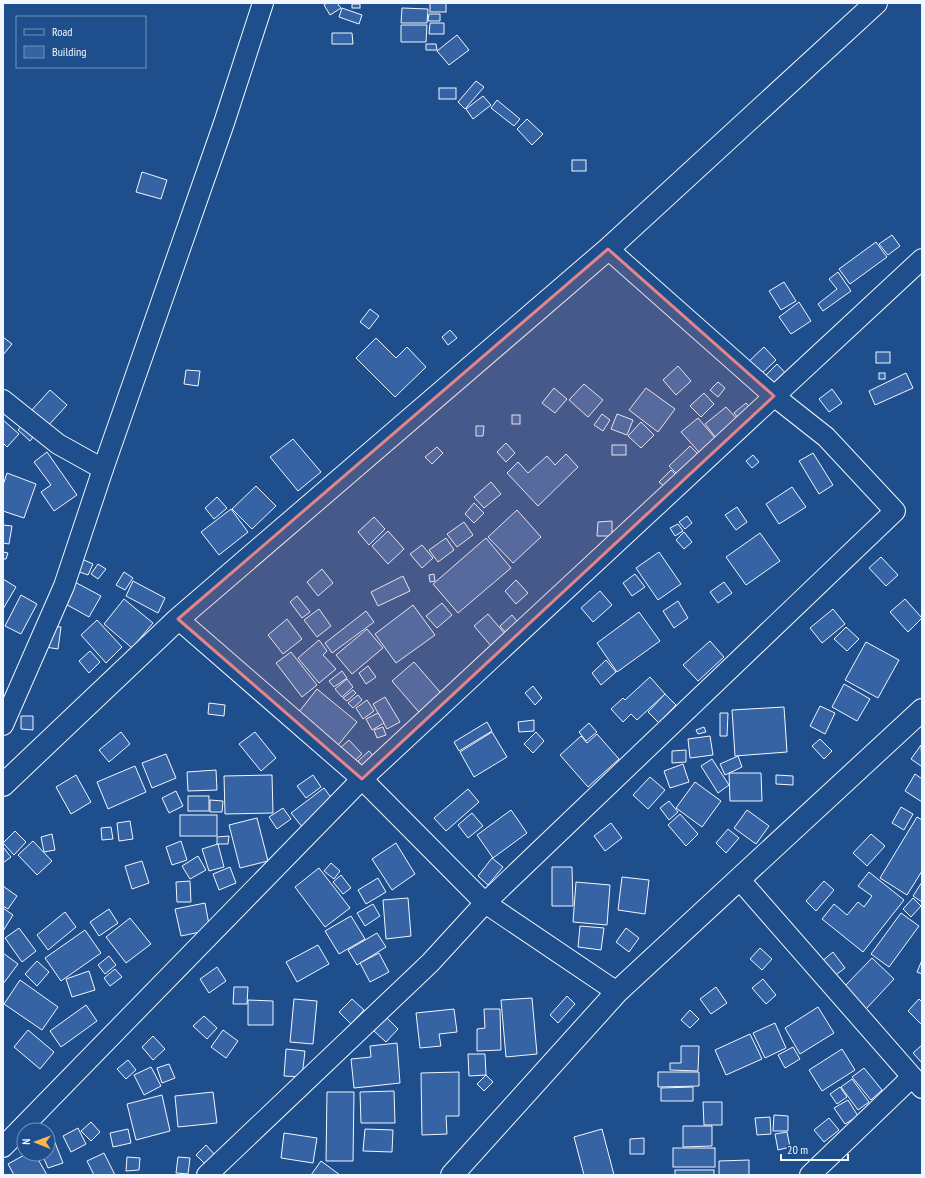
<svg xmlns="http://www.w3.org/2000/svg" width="925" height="1178" viewBox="0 0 925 1178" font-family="'PT Sans Narrow',sans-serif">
  <rect width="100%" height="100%" fill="#1f4e8c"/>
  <!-- building -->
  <g fill="#3563a3" stroke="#f2f6ff">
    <polygon points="327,3 337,3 341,8 330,15 324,5"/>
    <rect x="430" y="3" width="16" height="9"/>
    <rect x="352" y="4" width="8" height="4"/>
    <polygon points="342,8 362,15 359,24 339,17"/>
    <polygon points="402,8 428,9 427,23 401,23"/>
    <polygon points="429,14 440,14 440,21 428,21"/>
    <polygon points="430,23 444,23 444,34 429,34"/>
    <polygon points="401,25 427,25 426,42 401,42"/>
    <polygon points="332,33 352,33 353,44 332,44"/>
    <polygon points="457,35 469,50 449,65 437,51"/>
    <polygon points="426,44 436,44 437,50 426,50"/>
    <polygon points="476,81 484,87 465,109 458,102"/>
    <rect x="439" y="88" width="17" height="11"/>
    <polygon points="483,96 491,105 473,119 466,109"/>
    <polygon points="497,100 520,119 514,126 491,108"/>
    <polygon points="527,119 543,134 532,145 517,129"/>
    <rect x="572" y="160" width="14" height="11"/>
    <polygon points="142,172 167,180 161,199 136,192"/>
    <polygon points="892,235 900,246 888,255 879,244"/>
    <polygon points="876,242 887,257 850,284 839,269"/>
    <polygon points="838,272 851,291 823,311 818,304 837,289 829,279"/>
    <polygon points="784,282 796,301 781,310 769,291"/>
    <polygon points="799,302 811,321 791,334 779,317"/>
    <polygon points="370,309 379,316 369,329 360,322"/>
    <polygon points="450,330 457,338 448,345 442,337"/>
    <polygon points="3,337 12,344 3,355"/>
    <polygon points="376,338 396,358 407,347 426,367 395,397 356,358"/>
    <polygon points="764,347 776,360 758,377 746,364"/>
    <rect x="876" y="352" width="14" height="11"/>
    <polygon points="777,364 790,378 774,393 762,379"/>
    <polygon points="678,366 691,381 676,395 663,380"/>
    <polygon points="186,370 200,371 198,386 184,384"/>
    <rect x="879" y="373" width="6" height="6"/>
    <polygon points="906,373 913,388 875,405 869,391"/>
    <polygon points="718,382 725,388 718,397 710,390"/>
    <polygon points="584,384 603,400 588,417 569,400"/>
    <polygon points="554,388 567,399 555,413 542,403"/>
    <polygon points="646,388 675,409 658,432 629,410"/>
    <polygon points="832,389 842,403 829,412 819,399"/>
    <polygon points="50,390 67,405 47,427 30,412"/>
    <polygon points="704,393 714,404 701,417 690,406"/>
    <polygon points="746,403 753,411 741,421 734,413"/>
    <polygon points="726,407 739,421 717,439 705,424"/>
    <polygon points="602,414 610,420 603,431 594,425"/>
    <polygon points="617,414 633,420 627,435 611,429"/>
    <rect x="512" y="415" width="8" height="9"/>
    <polygon points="698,418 715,438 699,452 681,432"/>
    <polygon points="3,420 19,434 7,447 3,443"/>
    <polygon points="641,422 654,435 641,448 628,436"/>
    <polygon points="24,423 36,433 30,441 18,430"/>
    <polygon points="476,426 484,426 483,436 476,436"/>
    <polygon points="293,439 321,472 298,491 270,457"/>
    <polygon points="506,443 515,453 506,462 497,452"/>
    <rect x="612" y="445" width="14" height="10"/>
    <polygon points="690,446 700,456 679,476 669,466"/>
    <polygon points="437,447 443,453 432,464 425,457"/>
    <polygon points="47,452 77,495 54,511 41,492 51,485 34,462"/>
    <polygon points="813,453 833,485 819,494 799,461"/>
    <polygon points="566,454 578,467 538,506 507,473 518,462 528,473 547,456 555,465"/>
    <polygon points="753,455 759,462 752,468 746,461"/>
    <polygon points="671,470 678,477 666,488 659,482"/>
    <polygon points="7,473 36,484 24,518 3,511 3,485"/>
    <polygon points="491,482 501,494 484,508 474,497"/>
    <polygon points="256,486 276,506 252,529 232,509"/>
    <polygon points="792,487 806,507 779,524 766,504"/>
    <polygon points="217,497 227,508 214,519 205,508"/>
    <polygon points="474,503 484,513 474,523 465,514"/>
    <polygon points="737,507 747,522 736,530 725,515"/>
    <polygon points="231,509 248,532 219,555 201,532"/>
    <polygon points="517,510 541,537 513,563 488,537"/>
    <polygon points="687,516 692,523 685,529 679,522"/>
    <polygon points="374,517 385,529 369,545 358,532"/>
    <polygon points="612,521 612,536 597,536 598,522"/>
    <polygon points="464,522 473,535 457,547 447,534"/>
    <polygon points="678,524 683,531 675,536 670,528"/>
    <polygon points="3,525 12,526 9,544 3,543"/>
    <polygon points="388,531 404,549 388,564 372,546"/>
    <polygon points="684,532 692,542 684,549 676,540"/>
    <polygon points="760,533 780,561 746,585 726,557"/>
    <polygon points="446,538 454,550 438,562 429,550"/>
    <polygon points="486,538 511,568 458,613 433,584"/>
    <polygon points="422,545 433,558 422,568 410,554"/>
    <polygon points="3,552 8,553 6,559 3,559"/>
    <polygon points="659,552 681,584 658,600 636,568"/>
    <polygon points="881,557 898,575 886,586 869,568"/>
    <polygon points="82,559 93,564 88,575 77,571"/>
    <polygon points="98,564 106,569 98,579 91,574"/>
    <polygon points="322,569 333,583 318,596 307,582"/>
    <polygon points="124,572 133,578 125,590 116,585"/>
    <polygon points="434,574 435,581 430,582 429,575"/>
    <polygon points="635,574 645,587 632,596 623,583"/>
    <polygon points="403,576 410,591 378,606 371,592"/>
    <polygon points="3,579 16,587 3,609"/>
    <polygon points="516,580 528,593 516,604 505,591"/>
    <polygon points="73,581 101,596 89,617 62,602"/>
    <polygon points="133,581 165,598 158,613 126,596"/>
    <polygon points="724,582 732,593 718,603 710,592"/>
    <polygon points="600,591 612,605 593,622 581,608"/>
    <polygon points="21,595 37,604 21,634 5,626"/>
    <polygon points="297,596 310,612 302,618 290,602"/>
    <polygon points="124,599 153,623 132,648 104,624"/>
    <polygon points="905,599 922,618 908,632 890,612"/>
    <polygon points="678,601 688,618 674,628 663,611"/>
    <polygon points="442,603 452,615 437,628 426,616"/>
    <polygon points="413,605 435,635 396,663 375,634"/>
    <polygon points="319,609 331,626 317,637 304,620"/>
    <polygon points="833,609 845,624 822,643 810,628"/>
    <polygon points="366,611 374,622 332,653 325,643"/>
    <polygon points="639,612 660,641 617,672 597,643"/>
    <polygon points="488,614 506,635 492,647 474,626"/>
    <polygon points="512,615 520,625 508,635 500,626"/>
    <polygon points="287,619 302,639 283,654 268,635"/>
    <polygon points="97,620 122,647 106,663 81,635"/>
    <polygon points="48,626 61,627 58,649 45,647"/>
    <polygon points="846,627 859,639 847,651 834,639"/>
    <polygon points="367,629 383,648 352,674 336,655"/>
    <polygon points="319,640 327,651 323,655 336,669 319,683 298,658"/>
    <polygon points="710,641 724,657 698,681 683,665"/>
    <polygon points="866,642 899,660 878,698 845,680"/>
    <polygon points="90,651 100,662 89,673 79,661"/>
    <polygon points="291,652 317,685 302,697 276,663"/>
    <polygon points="606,660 616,672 601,685 592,673"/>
    <polygon points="414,662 446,699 424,718 392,681"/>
    <polygon points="368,666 376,677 366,684 359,673"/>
    <polygon points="342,671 347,678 334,687 329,681"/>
    <polygon points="650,677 665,694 637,720 631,714 623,722 611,709 623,698 625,700"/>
    <polygon points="347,679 353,687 342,697 335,689"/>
    <polygon points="844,684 870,699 857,721 832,707"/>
    <polygon points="533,686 542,698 535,705 525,693"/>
    <polygon points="317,689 357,722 335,749 295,717"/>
    <polygon points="353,690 356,693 347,701 343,698"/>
    <polygon points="665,694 676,705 659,723 648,712"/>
    <polygon points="358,695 362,700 353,708 348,703"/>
    <polygon points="385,697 400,722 387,729 373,704"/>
    <polygon points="367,700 374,711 363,719 356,708"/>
    <polygon points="209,703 225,705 224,716 208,714"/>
    <polygon points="820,706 835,713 825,734 810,726"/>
    <polygon points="784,707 787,752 735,756 732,710"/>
    <polygon points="378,713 384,723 372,730 366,719"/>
    <polygon points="720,713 728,713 727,736 720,736"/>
    <polygon points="21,716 33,716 33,730 21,729"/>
    <polygon points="534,720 534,731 519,732 518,722"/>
    <polygon points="487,722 492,731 459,751 454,742"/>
    <polygon points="589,723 597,732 586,741 579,732"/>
    <polygon points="383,727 386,735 377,738 374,730"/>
    <polygon points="704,727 706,732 698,734 696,730"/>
    <polygon points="121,732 130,744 109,762 99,750"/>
    <polygon points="255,732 276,758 261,771 239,744"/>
    <polygon points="492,732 507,757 474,777 460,752"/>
    <polygon points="536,732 544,741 533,753 524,744"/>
    <polygon points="597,734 619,759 588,787 560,755 581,736 587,743"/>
    <polygon points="710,736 713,755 690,758 688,739"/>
    <polygon points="820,739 832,751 824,759 812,746"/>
    <polygon points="349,740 362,754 351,764 338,750"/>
    <polygon points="921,745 922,764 921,766 911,759"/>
    <polygon points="686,750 686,762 672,763 672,751"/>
    <polygon points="369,751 375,758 364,768 358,761"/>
    <polygon points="166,754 176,778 152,788 142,763"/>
    <polygon points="738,756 742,767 725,775 720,764"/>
    <polygon points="712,759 729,785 718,793 701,766"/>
    <polygon points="683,764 689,782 670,788 664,771"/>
    <polygon points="135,766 146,792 108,809 97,782"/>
    <polygon points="216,770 217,790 188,791 187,772"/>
    <polygon points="729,773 761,773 762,801 730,801"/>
    <polygon points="915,774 922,779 922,802 905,791"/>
    <polygon points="76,775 91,802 71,814 56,787"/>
    <polygon points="272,775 273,813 225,814 224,776"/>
    <polygon points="313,775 321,787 306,798 297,786"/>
    <polygon points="776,775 793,776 793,785 776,784"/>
    <polygon points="650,777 665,790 648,809 633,795"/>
    <polygon points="695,782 721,801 702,827 676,808"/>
    <polygon points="324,788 335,803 303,828 291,813"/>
    <polygon points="468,789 479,802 446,831 434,818"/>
    <polygon points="176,791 183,806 169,813 162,798"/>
    <rect x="188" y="796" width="21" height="15"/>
    <polygon points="210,800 223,801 222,812 210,812"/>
    <polygon points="669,801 678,812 669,820 660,808"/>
    <polygon points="901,807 913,814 904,830 892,823"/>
    <polygon points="283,808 291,819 277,829 269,817"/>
    <polygon points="511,810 527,833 493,858 477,835"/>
    <polygon points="747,810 769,826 756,844 734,828"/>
    <polygon points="472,813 483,826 468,838 458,825"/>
    <polygon points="680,814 698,834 686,846 668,825"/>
    <rect x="180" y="815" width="37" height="21"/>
    <polygon points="917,817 922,820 922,871 907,895 880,878"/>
    <polygon points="257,818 268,861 240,868 229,825"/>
    <polygon points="130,821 133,839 119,841 117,823"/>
    <polygon points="611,823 622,838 605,851 594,836"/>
    <polygon points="111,827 113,839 102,840 101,828"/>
    <polygon points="728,829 739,838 726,853 716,843"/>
    <polygon points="15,831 26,842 14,855 3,843"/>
    <polygon points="52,834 55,850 44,852 41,837"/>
    <polygon points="871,834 885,846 867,866 853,853"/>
    <polygon points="229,836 228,844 217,844 217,837"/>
    <polygon points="33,841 52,861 37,875 18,855"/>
    <polygon points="181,841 187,860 172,865 166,847"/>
    <polygon points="396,843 415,874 392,890 372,859"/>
    <polygon points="218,844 224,867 209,871 202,849"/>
    <polygon points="3,847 11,857 3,863"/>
    <polygon points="198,856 206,870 190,879 182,866"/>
    <polygon points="492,858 503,867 488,885 478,876"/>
    <polygon points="142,861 149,883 132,889 125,866"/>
    <polygon points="331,863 340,871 334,879 324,871"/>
    <polygon points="230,867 236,883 219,890 213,874"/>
    <polygon points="552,867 572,867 573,906 552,906"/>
    <polygon points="319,868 350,908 325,927 295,887"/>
    <polygon points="869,872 904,900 863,952 822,919 834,904 847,915 858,902 864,907 872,896 858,886"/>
    <polygon points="341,875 351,888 343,894 333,882"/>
    <polygon points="622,877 649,880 645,914 618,910"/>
    <polygon points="378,878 386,892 366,904 358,890"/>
    <polygon points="190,881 191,902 177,902 176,882"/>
    <polygon points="824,881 834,890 816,911 806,901"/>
    <polygon points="576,882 610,885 607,925 573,922"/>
    <polygon points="922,882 922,902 913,896"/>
    <polygon points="3,886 17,896 8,909 3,906"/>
    <polygon points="408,898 411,936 386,939 383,900"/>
    <polygon points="913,898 921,906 911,917 903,909"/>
    <polygon points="205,903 210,930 181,936 175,909"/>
    <polygon points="373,904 380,916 365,926 357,913"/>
    <polygon points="3,908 13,915 3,931"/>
    <polygon points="109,909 118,923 99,936 90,922"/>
    <polygon points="65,912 76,927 48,950 37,935"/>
    <polygon points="901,913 919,926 889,967 871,954"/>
    <polygon points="351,916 365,939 339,954 325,931"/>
    <polygon points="130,918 151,944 126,963 106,937"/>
    <polygon points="580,926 604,928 601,950 578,947"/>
    <polygon points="19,928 36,951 22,962 5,938"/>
    <polygon points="626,928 639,938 629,952 616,942"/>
    <polygon points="85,930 101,953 61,981 45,958"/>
    <polygon points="377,933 386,947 357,965 348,950"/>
    <polygon points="318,945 329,964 297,982 286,962"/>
    <polygon points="760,948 772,959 762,970 750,959"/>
    <polygon points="833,952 845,968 833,977 821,962"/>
    <polygon points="3,953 18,964 3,984"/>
    <polygon points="379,953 389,972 370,982 360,963"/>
    <polygon points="109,956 116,965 105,974 98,965"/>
    <polygon points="872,958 894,979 865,1010 842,989"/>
    <polygon points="922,960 922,974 917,972"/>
    <polygon points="37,961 49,972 37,986 25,974"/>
    <polygon points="217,967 226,981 209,993 200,979"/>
    <polygon points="115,969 122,977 110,986 104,978"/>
    <polygon points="89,971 95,990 72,997 66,979"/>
    <polygon points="763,979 776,995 766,1004 752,988"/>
    <polygon points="20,980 58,1007 42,1030 4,1004"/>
    <polygon points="234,987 248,987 247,1004 233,1004"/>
    <polygon points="716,987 727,1003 711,1014 700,999"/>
    <polygon points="567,996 575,1004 558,1023 550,1015"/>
    <polygon points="532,998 537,1054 506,1057 501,1000"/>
    <polygon points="294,999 317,1001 313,1044 290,1042"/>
    <polygon points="352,999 364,1010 351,1024 339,1012"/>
    <polygon points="919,999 922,1002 922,1025 908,1011"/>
    <polygon points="248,1000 273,1001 273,1025 248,1025"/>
    <polygon points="86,1005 97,1021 61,1047 50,1031"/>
    <polygon points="818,1007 834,1033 800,1054 785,1028"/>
    <polygon points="454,1009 457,1032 439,1034 441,1046 420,1048 416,1013"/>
    <polygon points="484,1009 500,1009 501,1050 477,1051 477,1029 485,1028"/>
    <polygon points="690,1010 699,1019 690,1028 681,1020"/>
    <polygon points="204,1016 217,1028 207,1039 193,1026"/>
    <polygon points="387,1018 398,1029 386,1042 374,1031"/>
    <polygon points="775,1023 786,1048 765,1058 753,1033"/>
    <polygon points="28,1030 54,1052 40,1069 14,1047"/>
    <polygon points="223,1030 238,1041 226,1058 211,1047"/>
    <polygon points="750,1034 762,1059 726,1075 715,1050"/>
    <polygon points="153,1036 165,1049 153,1060 142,1047"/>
    <polygon points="397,1043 400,1083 354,1088 351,1059 371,1057 370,1046"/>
    <polygon points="922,1045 922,1063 913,1053"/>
    <polygon points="681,1046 699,1046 698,1071 670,1070 670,1063 681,1063"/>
    <polygon points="793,1047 800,1059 785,1068 778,1055"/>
    <polygon points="286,1049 305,1051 302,1077 284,1076"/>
    <polygon points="842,1049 855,1070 822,1091 809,1070"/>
    <polygon points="468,1054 485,1054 486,1075 469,1076"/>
    <polygon points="128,1060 136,1070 126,1079 117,1069"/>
    <polygon points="169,1064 175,1078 162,1083 157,1068"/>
    <polygon points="151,1067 161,1086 144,1095 134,1075"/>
    <polygon points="864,1068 882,1090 871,1100 852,1077"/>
    <polygon points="459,1072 459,1116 446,1116 447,1134 422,1135 421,1073"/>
    <polygon points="658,1072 699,1072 699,1086 658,1087"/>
    <polygon points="486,1075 493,1082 484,1091 477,1084"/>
    <polygon points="852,1079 869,1102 858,1110 841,1087"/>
    <polygon points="693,1087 693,1101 661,1101 661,1088"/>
    <polygon points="840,1087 847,1097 837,1104 830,1094"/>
    <polygon points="394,1091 395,1123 361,1123 360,1092"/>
    <polygon points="213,1092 217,1123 178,1127 175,1096"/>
    <polygon points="327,1092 354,1092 353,1161 326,1161"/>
    <polygon points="162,1095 170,1131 136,1140 127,1104"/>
    <polygon points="848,1100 858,1116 845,1124 834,1108"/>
    <polygon points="703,1102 722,1102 722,1125 704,1125"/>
    <polygon points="774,1115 788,1116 788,1131 773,1131"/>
    <polygon points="770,1117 771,1134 757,1135 755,1118"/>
    <polygon points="829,1118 839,1130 824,1142 814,1130"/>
    <polygon points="91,1122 100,1132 91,1141 81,1131"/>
    <polygon points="683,1126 712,1126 712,1146 683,1147"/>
    <polygon points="78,1128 86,1144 71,1152 63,1136"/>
    <polygon points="128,1129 131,1143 113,1147 110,1133"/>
    <polygon points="365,1129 393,1130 392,1152 363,1151"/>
    <polygon points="602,1129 614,1175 584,1175 574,1137"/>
    <polygon points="787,1132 790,1147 778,1150 775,1134"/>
    <polygon points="284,1133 317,1138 313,1163 281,1158"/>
    <polygon points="644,1138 644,1154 630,1154 630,1139"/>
    <polygon points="54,1140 63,1163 48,1168 42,1154 48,1154 48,1142"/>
    <polygon points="206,1145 215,1155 205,1164 196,1155"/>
    <rect x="673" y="1148" width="42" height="19"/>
    <polygon points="104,1153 115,1175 94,1175 87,1161"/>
    <polygon points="26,1154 35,1154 47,1175 14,1175 8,1164"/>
    <polygon points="127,1157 140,1158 139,1170 126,1171"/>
    <polygon points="178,1157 190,1158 188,1174 176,1173"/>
    <polygon points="749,1160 749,1175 719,1175 719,1161"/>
    <polygon points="321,1161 340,1175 311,1175"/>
    <rect x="675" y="1170" width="39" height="5"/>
  </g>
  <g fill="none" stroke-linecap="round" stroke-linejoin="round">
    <defs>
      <g id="street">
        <polyline points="3,400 58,444 103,469"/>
        <polyline points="178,619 362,779 485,903 617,992"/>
        <polyline points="3,725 64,586 103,469 224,123 263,3"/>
        <polyline points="739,879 922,1088"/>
        <polyline points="3,1147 362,779 922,259"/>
        <polyline points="207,1175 430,963 485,903 895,511 826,437 774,396 608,249"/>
        <polyline points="810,1175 912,1077"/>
      </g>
      <polyline id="secondary" points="452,1175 617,992 922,710"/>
      <polyline id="primary" points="3,785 178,619 608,249 876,3"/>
    </defs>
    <!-- street casing -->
    <use href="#street" stroke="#f2f6ff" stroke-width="22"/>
    <!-- secondary casing -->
    <use href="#secondary" stroke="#f2f6ff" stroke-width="24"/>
    <!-- primary casing -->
    <use href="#primary" stroke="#f2f6ff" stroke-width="24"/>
    <!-- street -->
    <use href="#street" stroke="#1f4e8c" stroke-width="20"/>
    <!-- secondary -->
    <use href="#secondary" stroke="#1f4e8c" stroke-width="22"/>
    <!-- primary -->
    <use href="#primary" stroke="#1f4e8c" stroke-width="22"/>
  </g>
  <!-- marked area -->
  <path fill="#e38589" fill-opacity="0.2" stroke="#e38589" stroke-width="3" stroke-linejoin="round" d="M 608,249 L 774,396 L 362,779 L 178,619 Z"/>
  <!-- border -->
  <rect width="925" height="1178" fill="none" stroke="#f2f6ff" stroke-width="8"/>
  <!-- legend -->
  <rect x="16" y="16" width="130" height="52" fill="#1f4e8c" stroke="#7391ba"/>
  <rect x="24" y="29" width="20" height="6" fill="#1f4e8c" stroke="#7391ba"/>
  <text x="52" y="36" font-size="12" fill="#f2f6ff">Road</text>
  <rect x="24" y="46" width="20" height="12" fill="#3563a3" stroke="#7391ba"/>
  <text x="52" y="56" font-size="12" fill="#f2f6ff">Building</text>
  <!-- north arrow -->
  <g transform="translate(36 1142) rotate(271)"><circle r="19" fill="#1f4e8c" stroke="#7391ba"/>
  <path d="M0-3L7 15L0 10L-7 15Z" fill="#ffb74d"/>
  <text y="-6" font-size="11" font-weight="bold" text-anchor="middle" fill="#f2f6ff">N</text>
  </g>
  <!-- scale -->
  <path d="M781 1154v6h67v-6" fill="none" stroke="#f2f6ff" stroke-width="2"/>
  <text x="787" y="1154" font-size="12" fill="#f2f6ff" stroke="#1f4e8c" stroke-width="3" paint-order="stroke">20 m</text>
</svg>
